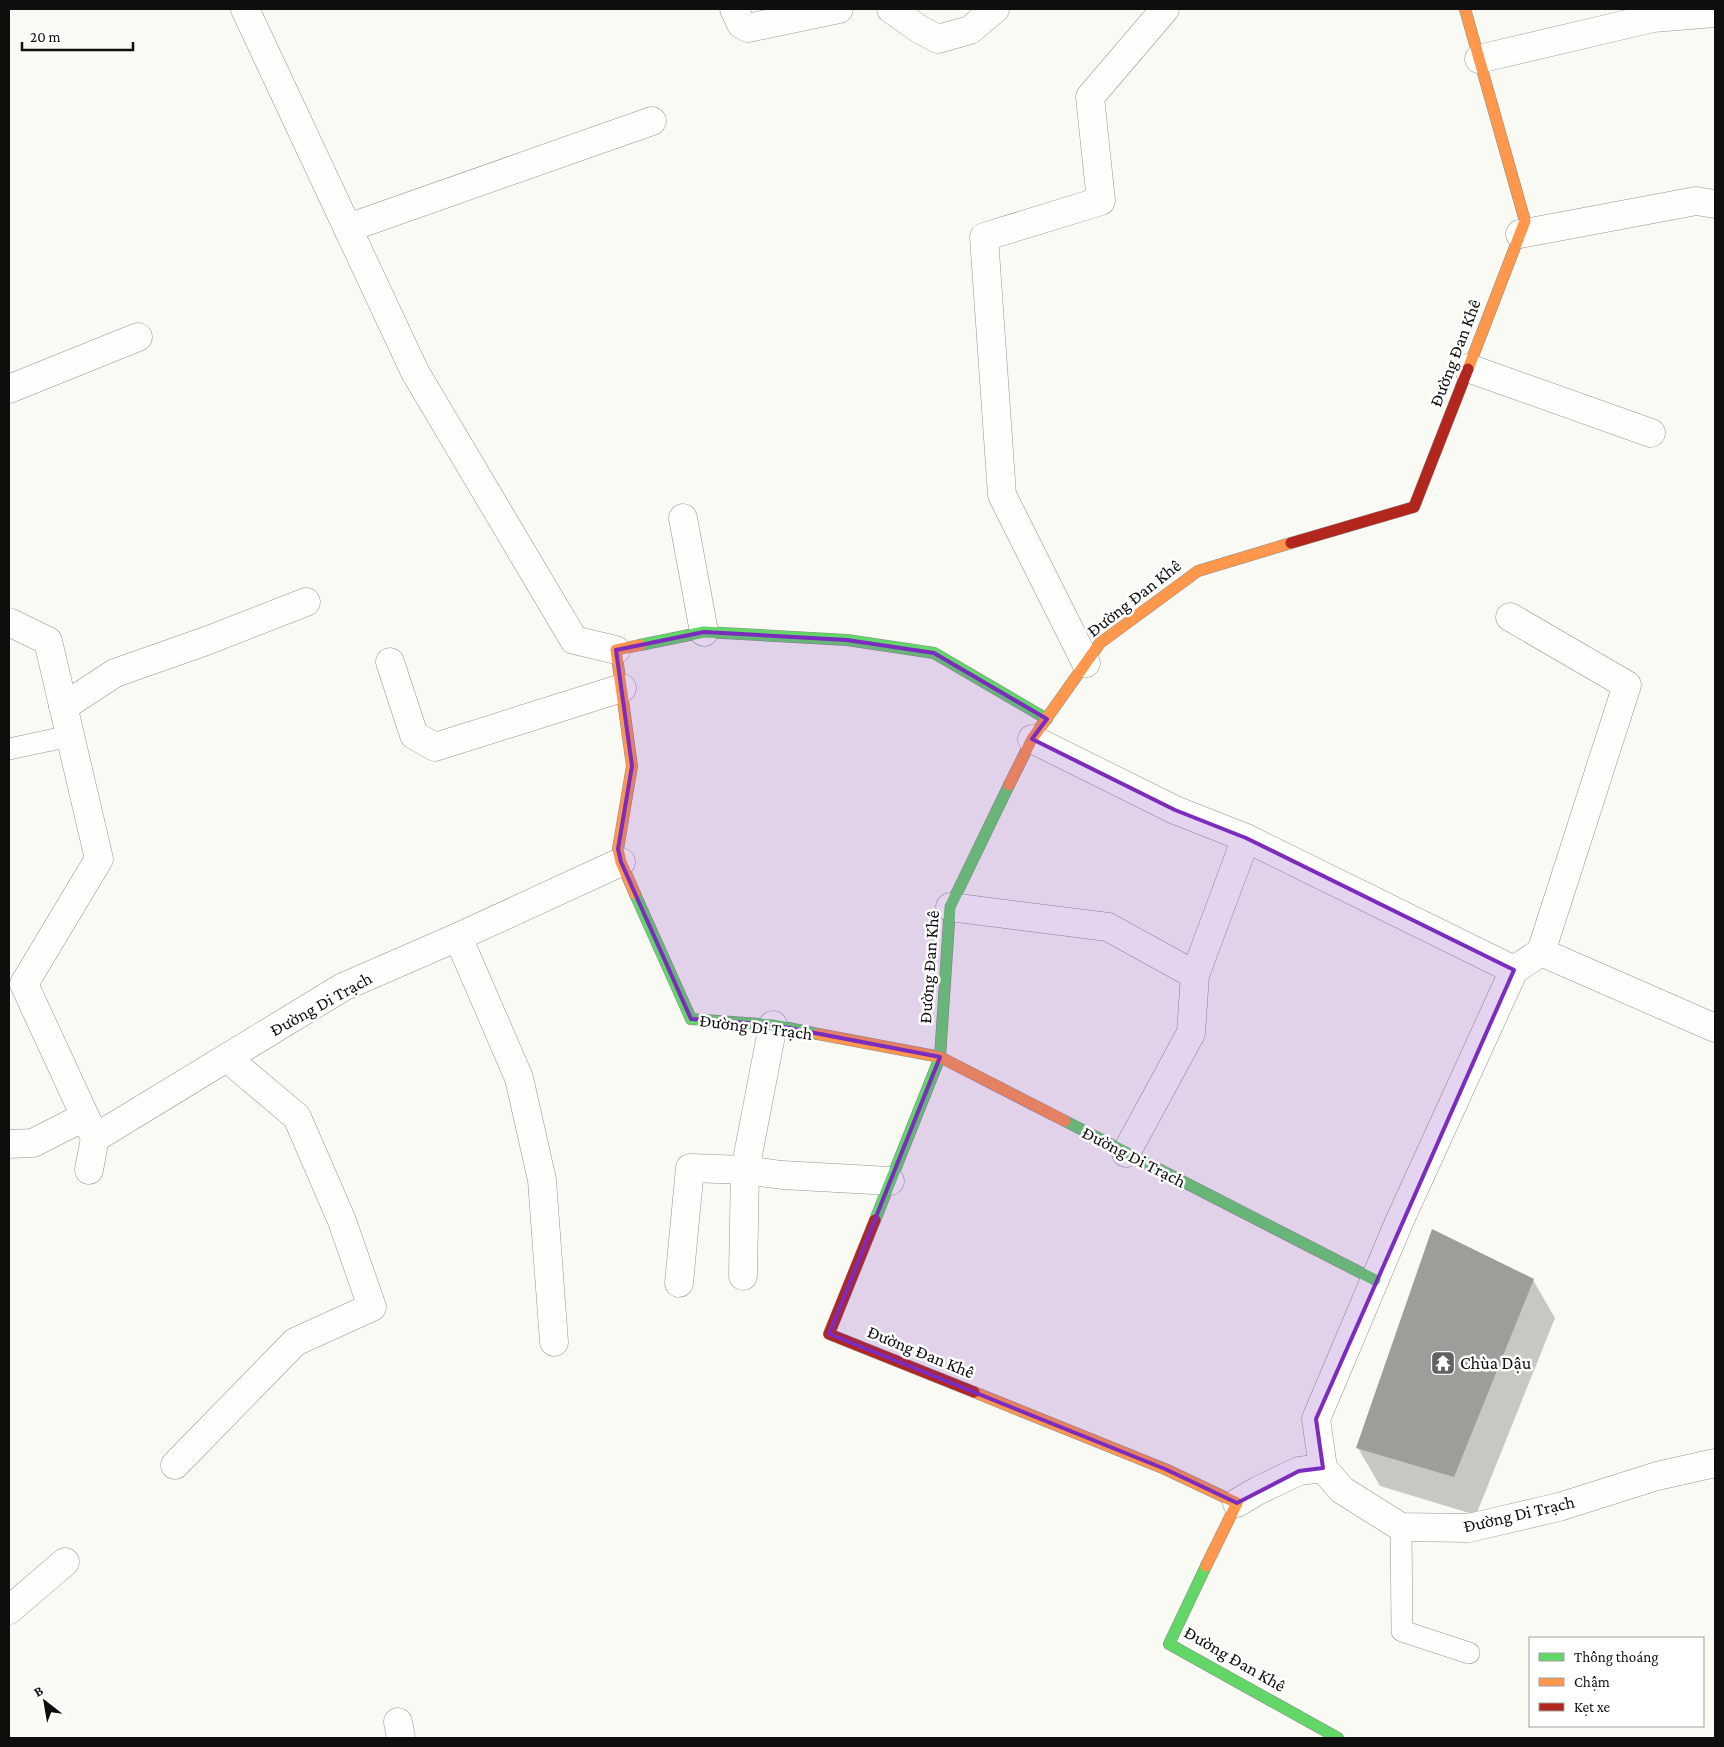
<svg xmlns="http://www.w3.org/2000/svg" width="1724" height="1747" viewBox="0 0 1724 1747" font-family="'Crimson Pro',serif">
  <rect width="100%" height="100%" fill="#fafaf4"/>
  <!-- shadow -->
  <polygon fill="#0003" points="1533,1280 1555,1318 1476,1515 1380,1486 1358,1448"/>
  <!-- building -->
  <polygon fill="#9e9d99" points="1432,1229 1534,1279 1454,1477 1356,1448"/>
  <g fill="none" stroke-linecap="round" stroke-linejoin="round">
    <defs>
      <g id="lane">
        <polyline points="9,749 70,736"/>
        <polyline points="1401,1527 1402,1631 1469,1653"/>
      </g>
      <g id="street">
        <polyline points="245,9 415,372 574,640 616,650"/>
        <polyline points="734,9 741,24 748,28 839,9"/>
        <polyline points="891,9 919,29 938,39 970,30 995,9"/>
        <polyline points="1479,59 1653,18 1715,13"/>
        <polyline points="348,228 652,121"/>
        <polyline points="1520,234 1696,201 1715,204"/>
        <polyline points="1468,368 1651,433"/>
        <polyline points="9,389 138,337"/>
        <polyline points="683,518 704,632"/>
        <polyline points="1510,617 1627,685 1541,952"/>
        <polyline points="9,622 48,641 99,859 24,984 95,1138"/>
        <polyline points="390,662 414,735 435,747 622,688"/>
        <polyline points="1086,663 1002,495 984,237 1101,201 1090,97 1165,9"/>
        <polyline points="63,707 115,673 206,641 306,602"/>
        <polyline points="1032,739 1175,810 1246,838 1514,970 1541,952 1715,1028"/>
        <polyline points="950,907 1108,927 1195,975 1191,1033 1126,1153"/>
        <polyline points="458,937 519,1078 542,1180 554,1342"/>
        <polyline points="1514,970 1400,1220 1316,1419 1323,1468 1342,1490 1401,1527 1469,1528 1559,1507 1657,1476 1715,1463"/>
        <polyline points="1195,975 1246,838"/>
        <polyline points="95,1138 343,987 458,937 621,862"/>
        <polyline points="9,1144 33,1143 84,1117"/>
        <polyline points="89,1170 95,1138"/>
        <polyline points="743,1276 745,1170 773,1025"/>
        <polyline points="679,1283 690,1168 745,1170 782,1175 890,1181"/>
        <polyline points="175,1465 295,1342 372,1307 342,1221 297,1117 227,1058"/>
        <polyline points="1237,1503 1257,1491 1299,1471 1323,1468"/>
        <polyline points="9,1610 65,1562"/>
        <polyline points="398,1722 401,1738"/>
      </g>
      <g id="fast">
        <polyline points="640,645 704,632 847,640 934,653 1047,719"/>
        <polyline points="635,894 691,1019 773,1025 818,1034"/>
        <polyline points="1065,1121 1375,1280"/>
        <polyline points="875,1220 940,1057 950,907 1009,785"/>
        <polyline points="1206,1566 1169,1644 1338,1738"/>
      </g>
      <g id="slow">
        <polyline points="1465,9 1525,221 1468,369"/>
        <polyline points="1009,785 1032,739 1100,643 1198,571 1291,543"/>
        <polyline points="635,894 621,862 618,849 632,766 616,650 640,645"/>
        <polyline points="818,1034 940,1057 1065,1121"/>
        <polyline points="974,1392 1165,1469 1237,1503 1206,1566"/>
      </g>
      <g id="jam">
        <polyline points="1291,543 1414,507 1468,369"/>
        <polyline points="875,1220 829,1334 974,1392"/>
      </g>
    </defs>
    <!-- lane casing -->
    <use href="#lane" stroke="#949492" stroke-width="22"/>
    <!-- street casing -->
    <use href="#street" stroke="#949492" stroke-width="29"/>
    <!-- fast casing -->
    <use href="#fast" stroke="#8b8b88" stroke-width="12"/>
    <!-- slow casing -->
    <use href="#slow" stroke="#8b8b88" stroke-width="12"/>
    <!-- jam casing -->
    <use href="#jam" stroke="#8b8b88" stroke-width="12"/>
    <!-- lane -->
    <use href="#lane" stroke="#fefefd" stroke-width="21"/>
    <!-- street -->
    <use href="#street" stroke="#fefefd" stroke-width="28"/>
    <!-- fast -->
    <use href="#fast" stroke="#63d668" stroke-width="11"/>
    <!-- slow -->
    <use href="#slow" stroke="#ff974d" stroke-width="11"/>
    <!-- jam -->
    <use href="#jam" stroke="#b3261e" stroke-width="11"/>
  </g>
  <!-- marked area -->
  <path fill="#7b2cbf" fill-opacity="0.2" stroke="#7b2cbf" stroke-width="4" stroke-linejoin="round" d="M 704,632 L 847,640 L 934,653 L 1047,719 L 1032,739 L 1175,810 L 1246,838 L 1514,970 L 1316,1419 L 1323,1468 L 1299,1471 L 1237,1503 L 1165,1469 L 829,1334 L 940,1057 L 773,1025 L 691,1019 L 621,862 L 618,849 L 632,766 L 616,650 Z"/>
  <!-- icons -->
  <defs>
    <symbol id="temple-square" viewBox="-11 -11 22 22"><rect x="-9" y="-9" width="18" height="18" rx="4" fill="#61615e" stroke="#fff"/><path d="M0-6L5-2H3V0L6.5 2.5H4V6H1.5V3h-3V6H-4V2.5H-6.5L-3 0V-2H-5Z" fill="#fff"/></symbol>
  </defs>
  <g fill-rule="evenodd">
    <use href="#temple-square" x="1429" y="1349" width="28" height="28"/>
  </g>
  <g text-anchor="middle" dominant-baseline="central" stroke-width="5" stroke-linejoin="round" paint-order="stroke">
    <!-- street labels -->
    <g font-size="18" fill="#0e0e0e" stroke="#fff">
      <text transform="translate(1455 353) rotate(-69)">Đường Đan Khê</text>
      <text transform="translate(1134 598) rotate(-38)">Đường Đan Khê</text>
      <text transform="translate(929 967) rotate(-86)">Đường Đan Khê</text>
      <text transform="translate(321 1004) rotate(-29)">Đường Di Trạch</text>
      <text transform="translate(756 1027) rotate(7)">Đường Di Trạch</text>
      <text transform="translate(1134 1157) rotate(27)">Đường Di Trạch</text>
      <text transform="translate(921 1352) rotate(22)">Đường Đan Khê</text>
      <text transform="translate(1519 1514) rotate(-13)">Đường Di Trạch</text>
      <text transform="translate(1235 1659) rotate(30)">Đường Đan Khê</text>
    </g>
    <!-- poi labels -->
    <g font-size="18" fill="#0e0e0e" stroke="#fff" text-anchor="start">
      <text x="1460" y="1363">Chùa Dậu</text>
    </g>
  </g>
  <!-- border -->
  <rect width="1724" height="1747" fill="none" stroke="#0e0e0e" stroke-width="20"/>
  <!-- legend -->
  <rect x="1529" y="1637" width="175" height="90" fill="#ffffff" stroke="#9f9f9f"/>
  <rect x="1539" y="1653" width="25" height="8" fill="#63d668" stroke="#9f9f9f"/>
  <text x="1574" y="1662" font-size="15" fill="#0e0e0e">Thông thoáng</text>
  <rect x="1539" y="1678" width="25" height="8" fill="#ff974d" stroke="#9f9f9f"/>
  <text x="1574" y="1687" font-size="15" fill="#0e0e0e">Chậm</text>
  <rect x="1539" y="1703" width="25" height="8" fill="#b3261e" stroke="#9f9f9f"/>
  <text x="1574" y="1712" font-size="15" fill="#0e0e0e">Kẹt xe</text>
  <!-- north arrow -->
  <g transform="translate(45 1702) rotate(329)" stroke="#ffffff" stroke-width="4" paint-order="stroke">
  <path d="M0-4L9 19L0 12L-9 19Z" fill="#0e0e0e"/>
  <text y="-8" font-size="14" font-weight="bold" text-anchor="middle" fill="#0e0e0e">B</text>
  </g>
  <!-- scale -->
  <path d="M22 42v8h111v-8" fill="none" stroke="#0e0e0e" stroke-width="2.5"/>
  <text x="30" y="42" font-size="15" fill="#0e0e0e" stroke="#ffffff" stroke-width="4" paint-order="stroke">20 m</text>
</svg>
